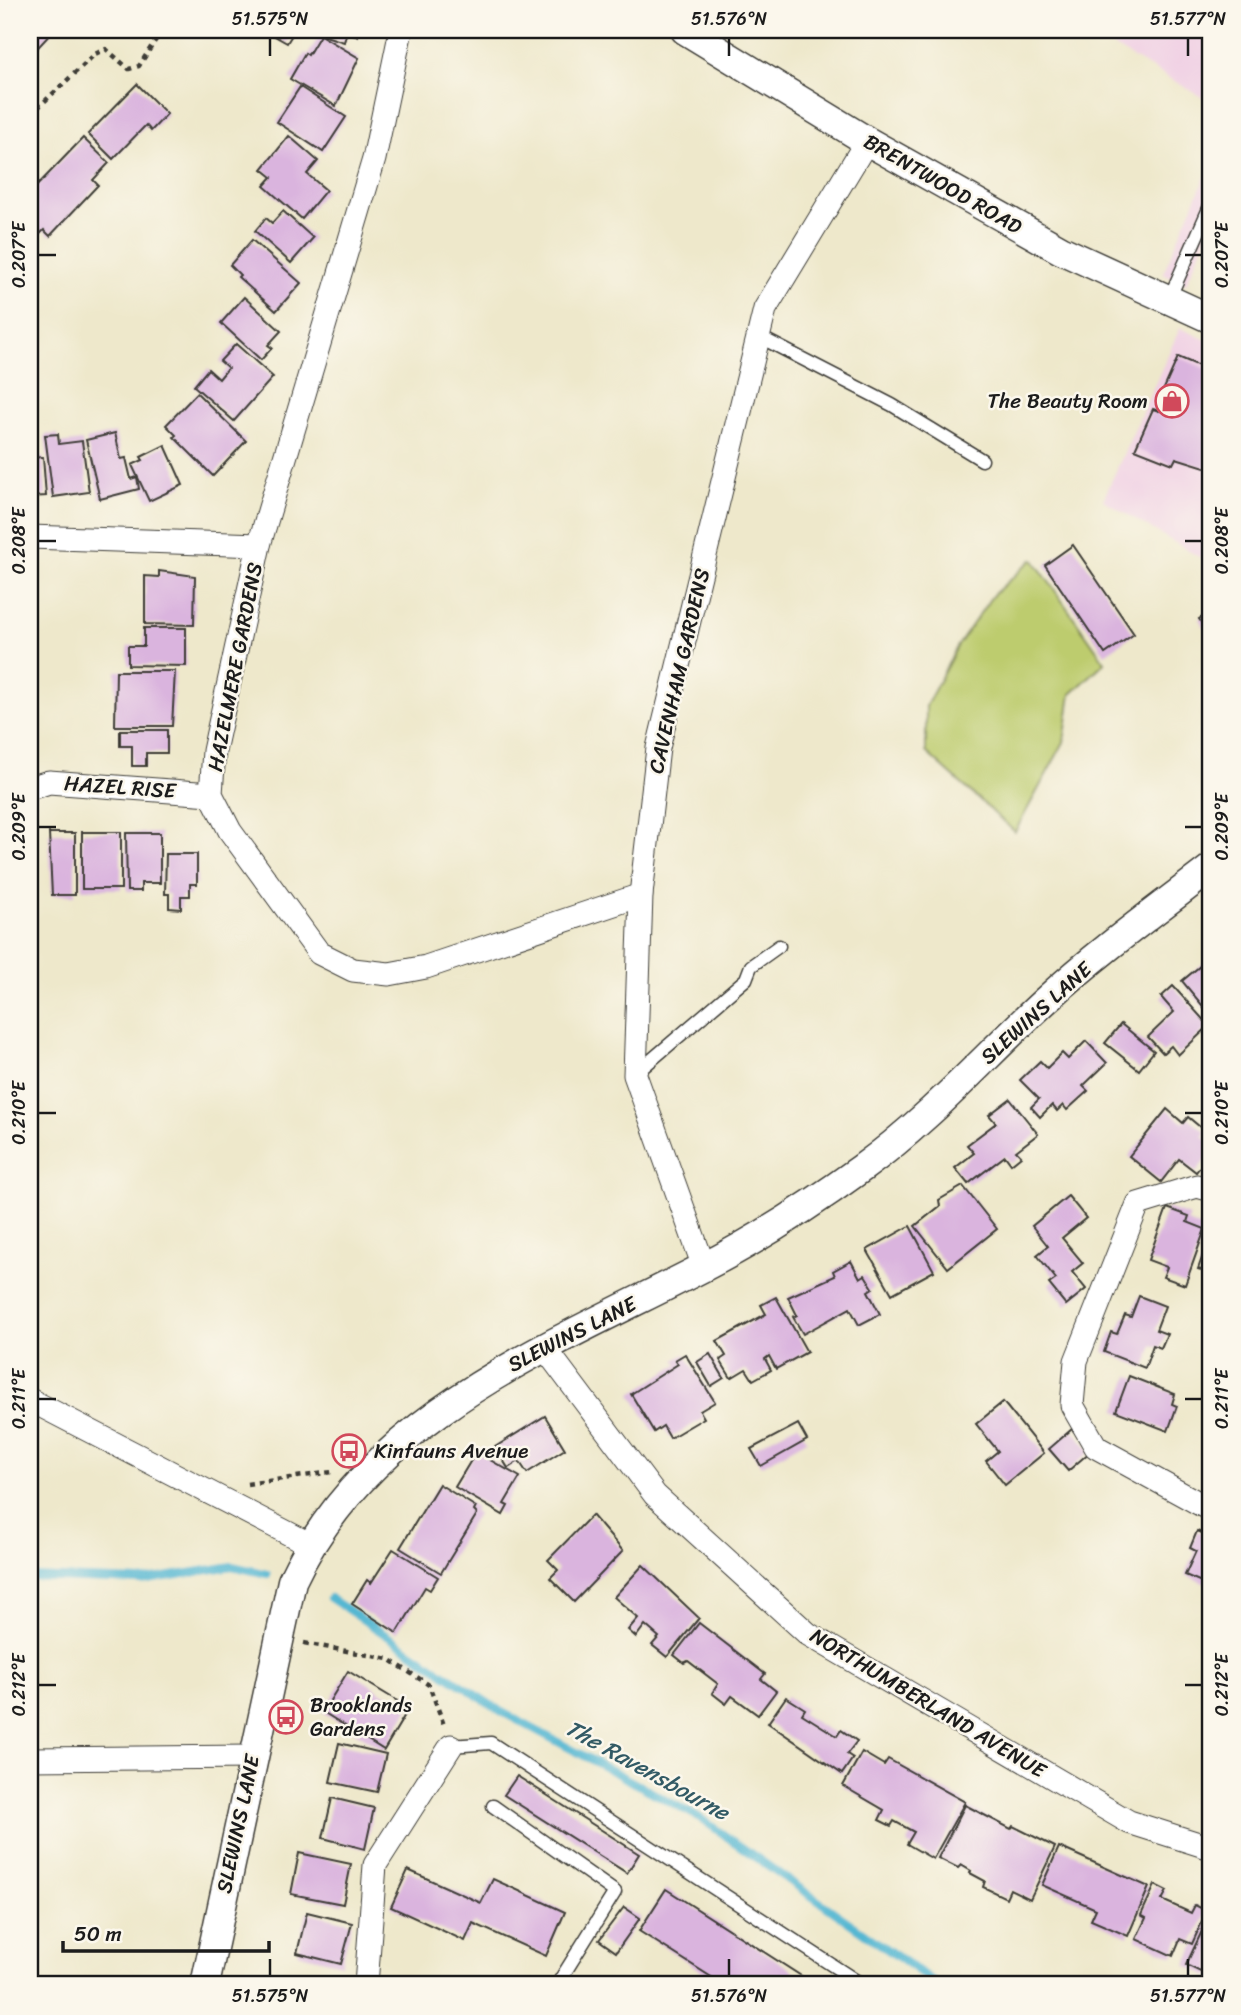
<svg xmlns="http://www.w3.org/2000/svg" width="1241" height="2015" viewBox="0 0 1241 2015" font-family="Sriracha,sans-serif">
  <rect width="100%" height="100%" fill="#fbf7ec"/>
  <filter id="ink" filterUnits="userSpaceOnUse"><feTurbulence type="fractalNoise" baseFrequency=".0143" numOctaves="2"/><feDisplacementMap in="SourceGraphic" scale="14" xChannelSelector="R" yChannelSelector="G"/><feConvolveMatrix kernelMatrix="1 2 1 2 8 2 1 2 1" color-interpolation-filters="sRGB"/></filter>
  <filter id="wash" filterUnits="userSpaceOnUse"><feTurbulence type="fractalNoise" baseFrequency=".00686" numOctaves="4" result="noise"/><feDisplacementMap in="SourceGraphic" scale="28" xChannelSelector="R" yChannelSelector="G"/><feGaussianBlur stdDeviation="1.57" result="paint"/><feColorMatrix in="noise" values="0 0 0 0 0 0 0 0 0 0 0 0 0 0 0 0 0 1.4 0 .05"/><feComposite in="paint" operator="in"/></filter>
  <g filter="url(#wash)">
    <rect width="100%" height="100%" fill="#eee8cb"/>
    <!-- built -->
    <g fill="#f0d0e4">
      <polygon points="1084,30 1211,30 1211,102"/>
      <polygon points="1211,164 1211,226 1186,284 1163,273"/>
      <polygon points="1180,328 1211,342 1211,564 1103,500"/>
    </g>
    <!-- green -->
    <polygon fill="#bdcc6e" stroke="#6c7445" stroke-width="2" points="1033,559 1105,662 1071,694 1064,742 1015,832 926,752 926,706 957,647 992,596"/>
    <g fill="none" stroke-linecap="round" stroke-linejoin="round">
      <!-- stream -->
      <g stroke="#54b7d2" stroke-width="8">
        <polyline points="30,1577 141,1581 232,1566 267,1574"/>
        <polyline points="330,1598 502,1712 700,1818 938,1985"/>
      </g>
    </g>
    <g id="blocks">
      <!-- building -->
      <g fill="#dab4de">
        <polygon points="30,30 54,30 30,56"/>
        <polygon points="264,30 295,30 287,43"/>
        <polygon points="317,30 360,30 358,36 347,32 344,42 316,33"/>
        <polygon points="320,35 359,58 336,106 290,79 305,53 308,55"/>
        <polygon points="137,84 167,114 151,131 146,125 113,159 88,134"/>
        <polygon points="300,87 346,117 323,152 277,122"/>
        <polygon points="289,136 318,161 307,174 326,190 302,219 264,186 272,177 262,169"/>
        <polygon points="83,138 109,163 93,180 98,185 50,236 44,230 30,244 30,193"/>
        <polygon points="283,211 313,238 291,263 255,231 266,218 272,223"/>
        <polygon points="252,240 301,283 276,311 238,277 240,275 230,265"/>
        <polygon points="244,297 281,331 268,345 272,348 261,360 221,323"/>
        <polygon points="236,344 273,377 234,421 194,386 208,369 219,379 228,368 220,361"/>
        <polygon points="1178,357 1211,371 1211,469 1176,458 1173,464 1135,449 1153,409 1159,411 1167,393 1163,391"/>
        <polygon points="197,393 246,441 213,476 174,437 176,435 166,425"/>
        <polygon points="115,433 121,459 126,458 131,479 137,477 139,489 100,499 86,440"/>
        <polygon points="58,434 59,444 82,441 89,492 53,497 45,435"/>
        <polygon points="165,445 183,485 149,501 132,465 143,460 141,457"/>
        <polygon points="43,457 46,496 30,497 30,458"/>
        <polygon points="1073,545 1134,634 1105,654 1045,565"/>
        <polygon points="159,571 195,576 194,625 145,624 145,576 159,577"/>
        <polygon points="1211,611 1211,636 1199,619"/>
        <polygon points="144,628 186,628 186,666 128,665 128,646 144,646"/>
        <polygon points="116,671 175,671 172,726 115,726"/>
        <polygon points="120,730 167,730 167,753 146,753 146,766 132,766 132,746 120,746"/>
        <rect x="82" y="832" width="39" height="57"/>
        <polygon points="49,833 75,833 75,895 52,895"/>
        <polygon points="126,833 160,833 160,883 141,883 141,891 127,891"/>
        <polygon points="166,854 197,854 197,884 190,884 190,896 181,896 181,909 169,908 169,894 165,894"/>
        <polygon points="1211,957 1211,1007 1207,1011 1182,981"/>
        <polygon points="1173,986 1209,1026 1178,1055 1171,1046 1163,1053 1148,1037 1174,1012 1161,997"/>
        <polygon points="1121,1024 1154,1051 1139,1070 1105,1043"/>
        <polygon points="1086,1041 1107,1063 1083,1086 1088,1091 1067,1110 1063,1105 1057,1111 1052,1105 1040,1117 1031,1107 1039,1099 1020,1080 1040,1061 1047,1068 1062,1053 1068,1059"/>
        <polygon points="1010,1099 1038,1134 1016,1151 1021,1156 1011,1164 1005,1156 968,1184 955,1168 974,1153 967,1145 996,1123 989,1115"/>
        <polygon points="1167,1109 1183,1123 1188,1117 1206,1132 1203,1136 1211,1143 1211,1153 1196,1172 1179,1159 1161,1182 1129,1156"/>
        <polygon points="963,1186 997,1229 948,1268 915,1226 940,1206 939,1200"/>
        <polygon points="1068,1196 1086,1218 1062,1238 1083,1263 1072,1272 1086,1289 1066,1305 1049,1284 1056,1279 1037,1255 1048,1246 1032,1226"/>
        <polygon points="1167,1208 1189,1216 1187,1222 1205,1229 1185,1285 1163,1277 1167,1267 1148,1260"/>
        <polygon points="910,1226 934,1271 892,1294 867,1250"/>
        <polygon points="1211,1233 1211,1273 1198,1269"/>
        <polygon points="851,1261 860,1278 865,1275 873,1288 868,1291 880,1314 859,1325 850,1308 803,1334 793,1317 797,1315 788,1297 835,1276 833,1271"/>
        <polygon points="1139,1296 1165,1306 1156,1330 1167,1334 1161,1348 1153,1345 1145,1368 1104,1352 1111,1332 1117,1334 1125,1315 1131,1317"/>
        <polygon points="776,1297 807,1352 776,1369 769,1356 765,1359 771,1370 753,1380 746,1369 731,1378 720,1360 726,1356 717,1341 766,1314 761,1305"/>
        <polygon points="685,1354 715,1402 700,1411 704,1418 670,1438 663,1426 654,1432 631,1394 678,1364 675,1360"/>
        <polygon points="710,1354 724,1378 711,1386 697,1362"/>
        <polygon points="1129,1376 1175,1394 1172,1404 1177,1406 1168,1431 1116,1411"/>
        <polygon points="1003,1402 1044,1453 1005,1485 986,1461 998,1451 976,1424"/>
        <polygon points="545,1416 565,1449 527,1473 519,1461 508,1468 495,1447"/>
        <polygon points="798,1424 807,1440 761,1466 751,1449"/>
        <polygon points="1072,1429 1091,1451 1068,1471 1049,1449"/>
        <polygon points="476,1452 520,1477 504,1504 508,1506 503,1515 455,1487"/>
        <polygon points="439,1484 476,1507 474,1511 477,1514 441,1573 400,1548"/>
        <polygon points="592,1515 623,1551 574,1602 550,1578 558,1570 548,1560"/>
        <polygon points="1197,1531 1211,1537 1211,1586 1185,1575 1196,1551 1190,1548"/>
        <polygon points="393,1549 438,1577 430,1590 425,1587 397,1633 352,1604 367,1580 371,1583"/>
        <polygon points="643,1565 699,1618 667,1657 652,1645 659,1637 645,1625 636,1637 628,1630 638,1618 614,1597"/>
        <polygon points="699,1623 765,1674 761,1679 776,1691 758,1715 732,1696 726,1704 712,1693 718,1684 688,1661 684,1663 674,1655"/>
        <polygon points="348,1671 409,1708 384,1750 323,1712"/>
        <polygon points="786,1697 805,1709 802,1714 837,1736 841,1730 857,1741 847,1754 853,1758 842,1774 768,1723"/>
        <polygon points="339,1743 386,1754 377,1792 330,1782"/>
        <polygon points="862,1752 884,1765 888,1759 965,1802 933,1859 907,1844 914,1832 894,1821 891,1826 879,1820 884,1810 843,1786"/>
        <polygon points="517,1776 639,1854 627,1873 504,1795"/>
        <polygon points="332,1798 374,1808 365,1849 323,1838"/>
        <polygon points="965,1805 1011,1829 1013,1826 1055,1847 1030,1899 1010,1889 1006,1898 983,1887 985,1881 970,1873 971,1871 961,1865 958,1868 938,1858"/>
        <polygon points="1059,1847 1149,1887 1128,1936 1091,1920 1096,1909 1042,1885"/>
        <polygon points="299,1853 351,1864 343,1904 291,1894"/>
        <polygon points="408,1870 481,1903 493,1879 565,1912 546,1956 473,1923 465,1941 391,1907"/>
        <polygon points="1155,1885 1167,1891 1162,1900 1191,1913 1195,1905 1207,1911 1192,1944 1180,1939 1173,1956 1136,1939 1146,1918 1141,1915"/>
        <polygon points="666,1889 809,1981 806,1985 724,1985 639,1931"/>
        <polygon points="624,1907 640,1918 616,1952 599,1940"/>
        <polygon points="307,1912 352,1923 341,1964 297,1953"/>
        <polygon points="1211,1912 1211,1977 1186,1965"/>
      </g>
    </g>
  </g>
  <g filter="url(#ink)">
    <use href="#blocks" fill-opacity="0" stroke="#3c3b36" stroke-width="2"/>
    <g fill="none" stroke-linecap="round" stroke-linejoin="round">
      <defs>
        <g id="service">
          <polyline points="1169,299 1211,204"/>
          <polyline points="758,336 892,405 982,460"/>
          <polyline points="635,1074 746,979 751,966 779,946"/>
          <polyline points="451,1746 491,1743 858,1982 855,1985"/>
          <polyline points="493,1806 615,1892 557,1985"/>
        </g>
        <g id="minor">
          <polyline points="401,30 374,159 259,545 214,751 211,794 230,831 319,953 353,970 389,974 426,967 641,895"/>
          <polyline points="30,537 259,545"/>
          <polyline points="30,788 49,782 211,794"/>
          <polyline points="1211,1190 1197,1186 1138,1204 1076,1361 1072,1405 1096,1447 1211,1510"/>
          <polyline points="704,1267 635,1075 641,895 658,748 765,309 867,141"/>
          <polyline points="544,1347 655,1495 808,1634 1129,1822 1211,1848"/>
          <polyline points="30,1400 311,1545"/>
          <polyline points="30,1759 252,1757"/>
          <polyline points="366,1985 375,1865 451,1746"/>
        </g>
        <g id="tertiary">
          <polyline points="685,30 867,141 1061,250 1211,319"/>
          <path d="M 205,1985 L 292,1581 C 370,1415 549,1347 702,1268 C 757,1240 811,1205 862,1168 C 929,1120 985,1056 1045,1001 C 1097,953 1155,911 1211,868"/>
        </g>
      </defs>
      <!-- service casing -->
      <use href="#service" stroke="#3c3b36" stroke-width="15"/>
      <!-- minor casing -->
      <use href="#minor" stroke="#3c3b36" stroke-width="25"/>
      <!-- tertiary casing -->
      <use href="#tertiary" stroke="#3c3b36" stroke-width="31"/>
      <!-- path -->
      <g stroke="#3c3b36" stroke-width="4.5" stroke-dasharray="5 5" stroke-linecap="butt">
        <polyline points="30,115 95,54 106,49 129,69 139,66 162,30"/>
        <polyline points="247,1484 332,1472"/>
        <polyline points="304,1643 389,1659 429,1685 444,1725"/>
      </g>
      <!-- service -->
      <use href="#service" stroke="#fff" stroke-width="12"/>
      <!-- minor -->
      <use href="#minor" stroke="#fff" stroke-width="23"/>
      <!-- tertiary -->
      <use href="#tertiary" stroke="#fff" stroke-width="28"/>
    </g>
  </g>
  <!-- ticks -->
  <path fill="none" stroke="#1c1c1c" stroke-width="2.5" d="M 270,38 L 270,56M 729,38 L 729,56M 1188,38 L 1188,56M 38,255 L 56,255M 1185,255 L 1202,255M 38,541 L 56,541M 1185,541 L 1202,541M 38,827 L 56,827M 1185,827 L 1202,827M 38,1113 L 56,1113M 1185,1113 L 1202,1113M 38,1399 L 56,1399M 1185,1399 L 1202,1399M 38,1685 L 56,1685M 1185,1685 L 1202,1685M 270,1959 L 270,1976M 729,1959 L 729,1976M 1188,1959 L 1188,1976"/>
  <!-- icons -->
  <defs>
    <symbol id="shop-ring" viewBox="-11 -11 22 22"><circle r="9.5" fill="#fbf7ec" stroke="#d1495b" stroke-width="1.5"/><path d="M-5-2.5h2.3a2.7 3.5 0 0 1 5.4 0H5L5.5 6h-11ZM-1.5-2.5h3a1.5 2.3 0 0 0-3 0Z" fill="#d1495b"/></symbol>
    <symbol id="bus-ring" viewBox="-11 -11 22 22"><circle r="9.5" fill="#fbf7ec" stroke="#d1495b" stroke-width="1.5"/><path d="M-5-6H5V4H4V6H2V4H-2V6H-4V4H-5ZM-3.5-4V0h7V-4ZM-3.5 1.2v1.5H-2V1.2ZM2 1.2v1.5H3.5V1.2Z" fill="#d1495b"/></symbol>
  </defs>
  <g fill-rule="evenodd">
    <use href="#shop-ring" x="1153" y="382" width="38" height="38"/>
    <use href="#bus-ring" x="330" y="1432" width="38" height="38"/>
    <use href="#bus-ring" x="267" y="1698" width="38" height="38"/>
  </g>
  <g text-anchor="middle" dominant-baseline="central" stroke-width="5" stroke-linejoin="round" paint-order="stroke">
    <!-- street labels -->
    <g font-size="21" fill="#1c1c1c" stroke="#fbf7ec">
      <text transform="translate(943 184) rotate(30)">BRENTWOOD ROAD</text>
      <text transform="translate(235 667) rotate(-79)">HAZELMERE GARDENS</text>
      <text transform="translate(679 671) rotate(-77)">CAVENHAM GARDENS</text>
      <text transform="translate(120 787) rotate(4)">HAZEL RISE</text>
      <text transform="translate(1036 1013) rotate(-42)">SLEWINS LANE</text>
      <text transform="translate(572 1334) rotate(-27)">SLEWINS LANE</text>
      <text transform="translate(928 1703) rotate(31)">NORTHUMBERLAND AVENUE</text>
      <text transform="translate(238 1824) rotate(-78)">SLEWINS LANE</text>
    </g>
    <!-- poi labels -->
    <g font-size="21" fill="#1c1c1c" stroke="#fbf7ec" text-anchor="start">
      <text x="1148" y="401" text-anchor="end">The Beauty Room</text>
      <text x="374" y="1451">Kinfauns Avenue</text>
      <text x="310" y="1705">Brooklands<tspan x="310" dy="24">Gardens</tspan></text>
    </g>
    <!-- water labels -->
    <g font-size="23" font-style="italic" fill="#325a65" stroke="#fbf7ec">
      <text transform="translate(647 1770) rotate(29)">The Ravensbourne</text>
    </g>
  </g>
  <!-- margin -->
  <rect width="1241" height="2015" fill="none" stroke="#fbf7ec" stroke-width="77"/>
  <!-- scale -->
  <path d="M63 1941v10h206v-10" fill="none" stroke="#1c1c1c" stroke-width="3.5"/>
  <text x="74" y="1941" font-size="21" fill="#1c1c1c" stroke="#fbf7ec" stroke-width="5" paint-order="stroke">50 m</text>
  <rect x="38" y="38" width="1164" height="1938" fill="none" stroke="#1c1c1c" stroke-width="2.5"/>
  <g font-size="18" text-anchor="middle" fill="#1c1c1c">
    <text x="270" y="25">51.575°N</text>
    <text x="729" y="25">51.576°N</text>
    <text x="1188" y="25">51.577°N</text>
    <text transform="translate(1222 255) rotate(-90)" y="6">0.207°E</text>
    <text transform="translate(19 255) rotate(-90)" y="6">0.207°E</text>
    <text transform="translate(19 541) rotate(-90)" y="6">0.208°E</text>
    <text transform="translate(1222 541) rotate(-90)" y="6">0.208°E</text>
    <text transform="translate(1222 827) rotate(-90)" y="6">0.209°E</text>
    <text transform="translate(19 827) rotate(-90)" y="6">0.209°E</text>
    <text transform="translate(1222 1113) rotate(-90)" y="6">0.210°E</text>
    <text transform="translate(19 1113) rotate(-90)" y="6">0.210°E</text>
    <text transform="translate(19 1399) rotate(-90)" y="6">0.211°E</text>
    <text transform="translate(1222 1399) rotate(-90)" y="6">0.211°E</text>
    <text transform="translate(1222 1685) rotate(-90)" y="6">0.212°E</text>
    <text transform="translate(19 1685) rotate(-90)" y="6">0.212°E</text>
    <text x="270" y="2002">51.575°N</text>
    <text x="729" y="2002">51.576°N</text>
    <text x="1188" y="2002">51.577°N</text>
  </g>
</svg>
